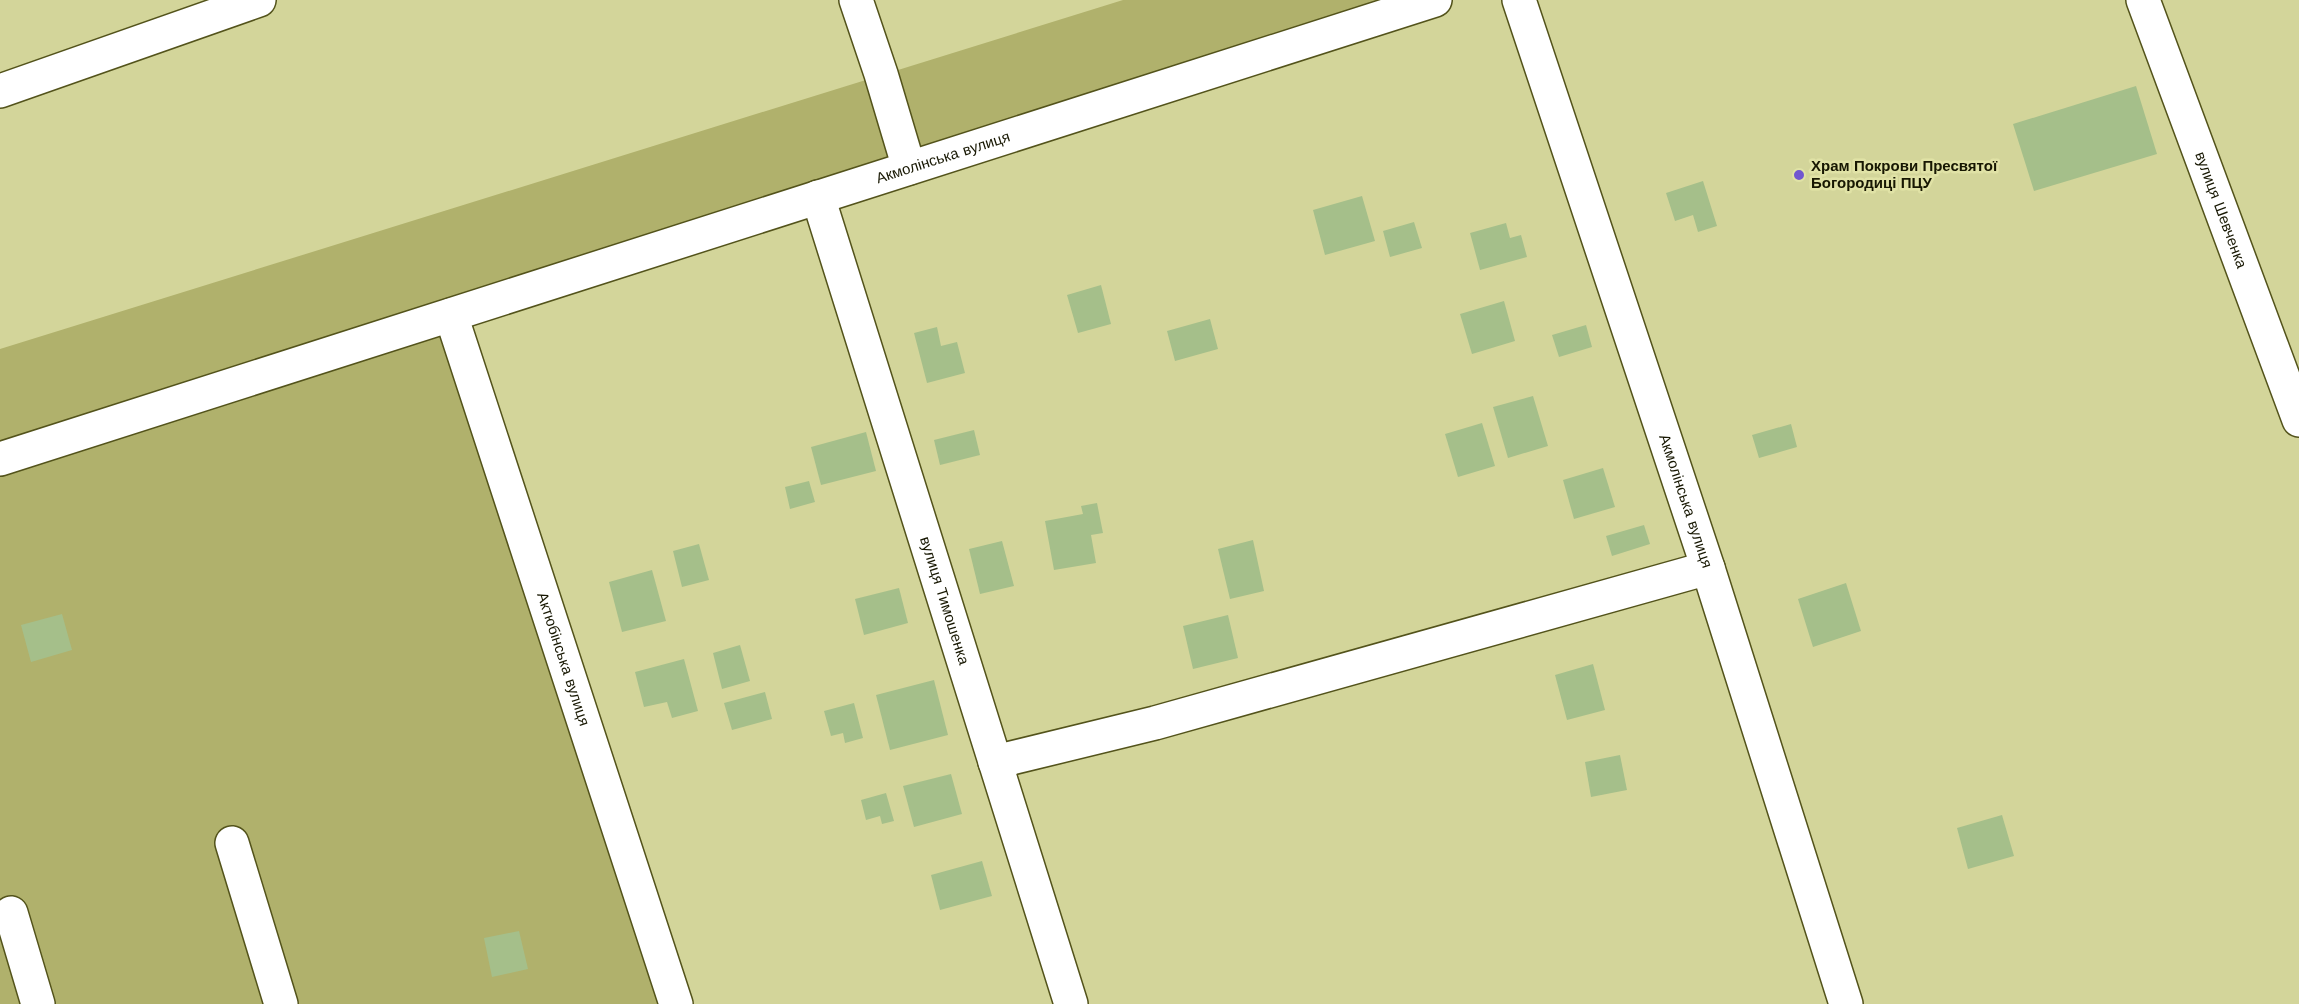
<svg xmlns="http://www.w3.org/2000/svg" width="2299" height="1004" viewBox="0 0 2299 1004" font-family="'Work Sans',sans-serif">
  <rect width="100%" height="100%" fill="#d3d59a"/>
  <!-- green -->
  <polygon fill="#b0b16c" points="1123,0 1435,0 451,315 676,1004 0,1004 0,349"/>
  <!-- building -->
  <g fill="#a5bf8a">
    <polygon points="2136,86 2157,154 2034,191 2013,124"/>
    <polygon points="1703,181 1717,226 1698,232 1693,215 1675,221 1666,193"/>
    <polygon points="1362,196 1375,241 1325,255 1313,210"/>
    <polygon points="1414,222 1422,248 1390,257 1383,231"/>
    <polygon points="1506,223 1510,238 1521,235 1527,257 1480,270 1470,233"/>
    <polygon points="1101,285 1111,324 1078,333 1067,295"/>
    <polygon points="1504,301 1515,341 1472,354 1460,314"/>
    <polygon points="1210,319 1218,349 1175,361 1167,331"/>
    <polygon points="1586,325 1592,347 1559,357 1552,335"/>
    <polygon points="937,327 941,346 957,342 965,373 927,383 914,333"/>
    <polygon points="1533,396 1548,446 1508,458 1493,407"/>
    <polygon points="1482,423 1495,466 1458,477 1445,434"/>
    <polygon points="1791,424 1797,447 1759,458 1752,435"/>
    <polygon points="974,430 980,455 940,465 934,440"/>
    <polygon points="866,432 876,471 821,485 811,447"/>
    <polygon points="1603,468 1615,507 1574,519 1563,480"/>
    <polygon points="809,481 815,502 790,509 785,487"/>
    <polygon points="1097,503 1103,533 1091,535 1096,563 1054,570 1045,521 1083,514 1081,506"/>
    <polygon points="1644,525 1650,544 1612,556 1606,536"/>
    <polygon points="1253,540 1264,591 1230,599 1218,549"/>
    <polygon points="1002,541 1014,586 980,594 969,549"/>
    <polygon points="699,544 709,580 682,587 673,551"/>
    <polygon points="652,570 666,621 622,632 609,582"/>
    <polygon points="1846,583 1861,631 1813,647 1798,599"/>
    <polygon points="899,588 908,623 864,635 855,599"/>
    <polygon points="62,614 72,650 31,662 21,625"/>
    <polygon points="1228,615 1238,658 1193,669 1183,626"/>
    <polygon points="740,645 750,681 722,689 713,653"/>
    <polygon points="684,659 698,711 672,718 667,702 644,707 635,672"/>
    <polygon points="1593,664 1605,710 1567,720 1555,675"/>
    <polygon points="934,680 948,735 890,750 876,695"/>
    <polygon points="765,692 772,719 732,730 724,703"/>
    <polygon points="854,703 863,738 845,743 843,733 831,736 824,711"/>
    <polygon points="1620,755 1627,790 1591,797 1585,762"/>
    <polygon points="951,774 962,814 914,827 903,786"/>
    <polygon points="886,793 894,821 882,824 880,816 866,820 861,800"/>
    <polygon points="2002,815 2014,856 1968,869 1957,828"/>
    <polygon points="982,861 992,896 940,910 931,875"/>
    <polygon points="519,931 528,969 492,977 484,938"/>
  </g>
  <g fill="none" stroke-linecap="round" stroke-linejoin="round">
    <defs>
      <g id="minor">
        <polyline points="856,0 881,74 909,168"/>
        <path id="s1" d="M 1519,0 L 1708,568 L 1846,1004"/>
        <path id="s2" d="M 2143,0 L 2299,420"/>
        <polyline points="0,91 259,0"/>
        <path id="s3" d="M 818,197 L 1071,1004"/>
        <path id="s4" d="M 451,315 L 676,1004"/>
        <path id="s5" d="M 0,459 L 1435,0"/>
        <polyline points="995,762 1155,723 1708,568"/>
        <polyline points="232,843 281,1004"/>
        <polyline points="11,913 38,1004"/>
      </g>
    </defs>
    <!-- minor casing -->
    <use href="#minor" stroke="#53531b" stroke-width="36"/>
    <!-- minor -->
    <use href="#minor" stroke="#fff" stroke-width="33"/>
  </g>
  <!-- markers -->
  <circle fill="#7156d0" stroke="#e0e2a6" stroke-width="2" cx="1799" cy="175" r="6"/>
  <g text-anchor="middle" dominant-baseline="central" stroke-width="5" stroke-linejoin="round" paint-order="stroke">
    <!-- street labels -->
    <g font-size="15" fill="#171702" stroke="#e0e2a6">
      <text stroke="none"><textPath href="#s5" startOffset="990">Акмолінська вулиця</textPath></text>
      <text stroke="none"><textPath href="#s2" startOffset="224">вулиця Шевченка</textPath></text>
      <text stroke="none"><textPath href="#s1" startOffset="528">Акмолінська вулиця</textPath></text>
      <text stroke="none"><textPath href="#s3" startOffset="423">вулиця Тимошенка</textPath></text>
      <text stroke="none"><textPath href="#s4" startOffset="362">Актюбінська вулиця</textPath></text>
    </g>
    <!-- poi labels -->
    <g font-size="15" font-weight="bold" fill="#171702" stroke="#e0e2a6" text-anchor="start">
      <text x="1811" y="166">Храм Покрови Пресвятої<tspan x="1811" dy="17">Богородиці ПЦУ</tspan></text>
    </g>
  </g>
</svg>
